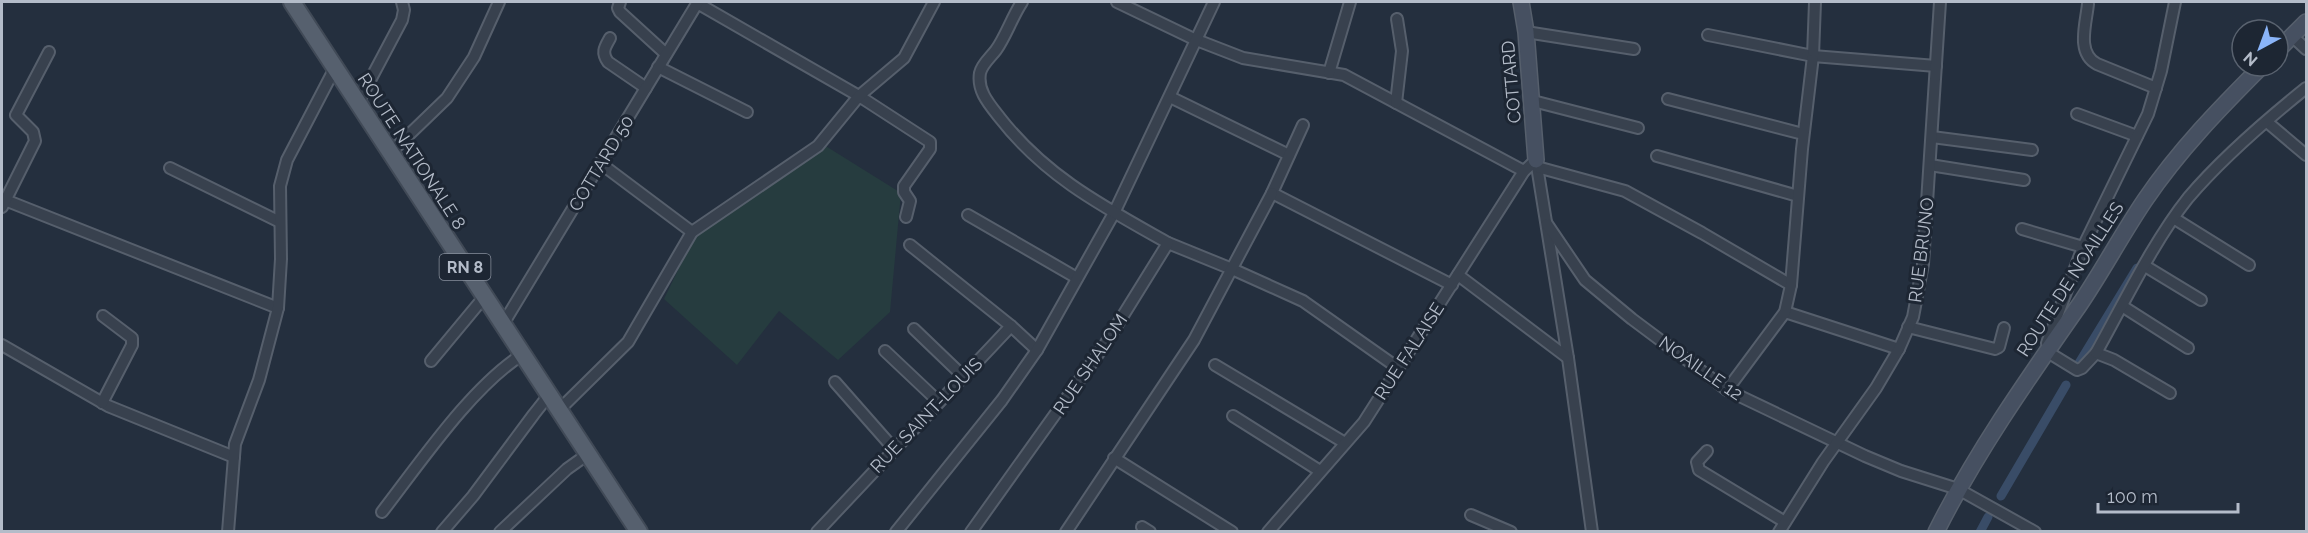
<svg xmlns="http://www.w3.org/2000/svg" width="2308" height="533" viewBox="0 0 2308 533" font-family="Raleway,sans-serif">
  <rect width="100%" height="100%" fill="#242f3e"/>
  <!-- green -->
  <polygon fill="#263c3f" points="824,145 901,193 890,312 838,360 779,311 737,365 664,299 693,239"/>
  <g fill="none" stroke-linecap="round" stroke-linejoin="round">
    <!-- canal -->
    <g stroke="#394c67" stroke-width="9">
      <polyline points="2079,363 2137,268"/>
      <polyline points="2001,496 2066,385"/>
      <polyline points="1980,532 1988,517"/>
    </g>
    <defs>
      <g id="street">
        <polyline points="620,2 618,8 620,12 666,54"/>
        <polyline points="1117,2 1194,39 1243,58 1344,75 1524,171"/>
        <polyline points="697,3 859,96 930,142 930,149 904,186 904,192 910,201 906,217"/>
        <path d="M 2088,4 C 2086,24 2076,53 2097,64 L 2156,88"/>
        <polyline points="1526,32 1634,49"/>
        <polyline points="1708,35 1813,56 1936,66"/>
        <polyline points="2292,36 2306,49"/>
        <path d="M 610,38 C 605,47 601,52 608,62 L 646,88"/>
        <polyline points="658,67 747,112"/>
        <polyline points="1329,73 1350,2"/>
        <polyline points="1170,97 1289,155"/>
        <polyline points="1668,99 1803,134"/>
        <polyline points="1533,101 1638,128"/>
        <polyline points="358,103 402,20 404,10 402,2"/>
        <polyline points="1396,103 1402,51 1397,19"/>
        <polyline points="2077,114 2137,136"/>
        <polyline points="2267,122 2306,155"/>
        <polyline points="1303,125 1272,193 1452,285"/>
        <polyline points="1932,137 2032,150"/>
        <polyline points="390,153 447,98 474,57 499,2"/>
        <polyline points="1657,156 1798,196"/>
        <polyline points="1536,160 1568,358 1592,532"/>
        <polyline points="600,163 692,232"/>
        <polyline points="1930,165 2024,180"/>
        <polyline points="1537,167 1625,191 1702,233 1791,285"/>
        <polyline points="170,168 280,222"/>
        <polyline points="5,200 278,308"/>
        <polyline points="2,207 35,141 33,132 16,115 49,52"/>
        <polyline points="968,215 1077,278"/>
        <polyline points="2175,219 2249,265"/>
        <polyline points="1547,224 1585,280 1632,319 1727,390 1865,456 1901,471 1958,489 2035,532"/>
        <polyline points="2022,229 2083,247"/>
        <polyline points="1168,243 1232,269 1303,301 1398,368"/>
        <polyline points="910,245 1011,326"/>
        <polyline points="2145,266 2201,300"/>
        <polyline points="1458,275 1568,358"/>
        <polyline points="2122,306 2188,348"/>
        <polyline points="1785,312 1899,349"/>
        <polyline points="503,324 698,2"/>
        <polyline points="1908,327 1995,349 1999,347 2004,328"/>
        <polyline points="914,329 963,376"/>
        <polyline points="2047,343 2083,247 2148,114 2161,71 2175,2"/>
        <polyline points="2,345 108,406 234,457"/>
        <polyline points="885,351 939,402"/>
        <polyline points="2046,351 2077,370 2082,368 2096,353 2114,360 2170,393"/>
        <path d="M 2096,353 C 2124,303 2153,242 2188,198 C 2222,158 2265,121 2306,88"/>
        <polyline points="431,361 485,296"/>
        <polyline points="1215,365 1345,443"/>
        <polyline points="835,382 894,449"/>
        <polyline points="1727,390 1785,312 1791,285 1802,149 1813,56 1815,2"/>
        <polyline points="102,403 132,345 132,338 103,316"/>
        <polyline points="559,410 628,342 692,232 818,146 859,96 904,58 934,2"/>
        <polyline points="1233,416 1320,471"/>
        <polyline points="1707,451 1697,462 1699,470 1785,522"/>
        <polyline points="1114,458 1232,532"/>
        <path d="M 382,512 C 420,463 471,387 523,354"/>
        <polyline points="1471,515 1511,532"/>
        <polyline points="1142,527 1150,532"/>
        <polyline points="228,532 235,444 259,380 278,308 281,259 280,186 287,160 335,68"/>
        <polyline points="442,532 473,496 534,414 549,395"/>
        <polyline points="500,532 567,469 588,454"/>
        <polyline points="817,532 1011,326 1037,350"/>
        <polyline points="896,532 1002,400 1037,350 1114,213 1214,2"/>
        <path d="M 971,532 L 1106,343 L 1168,243 C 1104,207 1046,177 1000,118 C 989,104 977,91 980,73 C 982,64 990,58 996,50 C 1006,36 1012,17 1022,2"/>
        <polyline points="1066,532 1194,340 1272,193"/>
        <polyline points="1268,532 1364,422 1524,171 1536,160"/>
        <polyline points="1779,532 1823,462 1876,388 1899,349 1913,317 1923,264 1940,2"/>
      </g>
      <g id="secondary">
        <polyline points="1521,2 1526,32 1536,160"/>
        <polyline points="2278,50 2306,22"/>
        <path d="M 1936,532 C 1976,452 2029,377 2080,304 C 2103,270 2122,234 2145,200 C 2179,150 2220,108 2262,66"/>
      </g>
      <polyline id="primary" points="292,2 639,532"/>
    </defs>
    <!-- street casing -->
    <use href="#street" stroke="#565f6c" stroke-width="14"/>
    <!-- secondary casing -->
    <use href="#secondary" stroke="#565f6c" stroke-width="18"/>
    <!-- primary casing -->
    <use href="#primary" stroke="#414a57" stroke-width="20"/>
    <!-- street -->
    <use href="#street" stroke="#38414e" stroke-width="10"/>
    <!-- secondary -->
    <use href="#secondary" stroke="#465061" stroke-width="15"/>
    <!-- primary -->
    <use href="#primary" stroke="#56606e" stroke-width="16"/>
  </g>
  <g text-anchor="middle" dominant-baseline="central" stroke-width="6" stroke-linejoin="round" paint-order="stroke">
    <!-- shield labels -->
    <rect fill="#1d2633" stroke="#878f9c" stroke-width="1.5" x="439.5" y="254" width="51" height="26" rx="4.5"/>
    <g font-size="16" font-weight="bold" fill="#b4bcc9">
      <text x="465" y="267">RN 8</text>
    </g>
    <!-- street labels -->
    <g font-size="18" fill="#b4bcc9" stroke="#1d2633">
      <text transform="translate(1511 82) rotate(-95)">COTTARD</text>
      <text transform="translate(412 151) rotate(57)">ROUTE NATIONALE 8</text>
      <text transform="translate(601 163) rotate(-59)">COTTARD 50</text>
      <text transform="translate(1921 250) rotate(-83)">RUE BRUNO</text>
      <text transform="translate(2070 279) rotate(-57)">ROUTE DE NOAILLES</text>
      <text transform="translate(1409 351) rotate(-57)">RUE FALAISE</text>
      <text transform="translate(1090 364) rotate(-56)">RUE SHALOM</text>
      <text transform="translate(1701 368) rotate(35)">NOAILLE 12</text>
      <text transform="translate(926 415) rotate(-46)">RUE SAINT-LOUIS</text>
    </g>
  </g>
  <!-- border -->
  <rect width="2308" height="533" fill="none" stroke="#b4bcc9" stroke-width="6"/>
  <!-- north arrow -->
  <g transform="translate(2260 48) rotate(221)"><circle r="28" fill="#1d2633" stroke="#59626f" stroke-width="1.5"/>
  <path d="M0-4.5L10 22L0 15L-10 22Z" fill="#8ab4f8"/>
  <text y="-9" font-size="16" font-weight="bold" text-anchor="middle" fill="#b4bcc9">N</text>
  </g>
  <!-- scale -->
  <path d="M2098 503v9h140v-9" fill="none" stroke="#b4bcc9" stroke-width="3"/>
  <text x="2107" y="503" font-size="18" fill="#b4bcc9" stroke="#1d2633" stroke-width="4.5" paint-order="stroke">100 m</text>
</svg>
